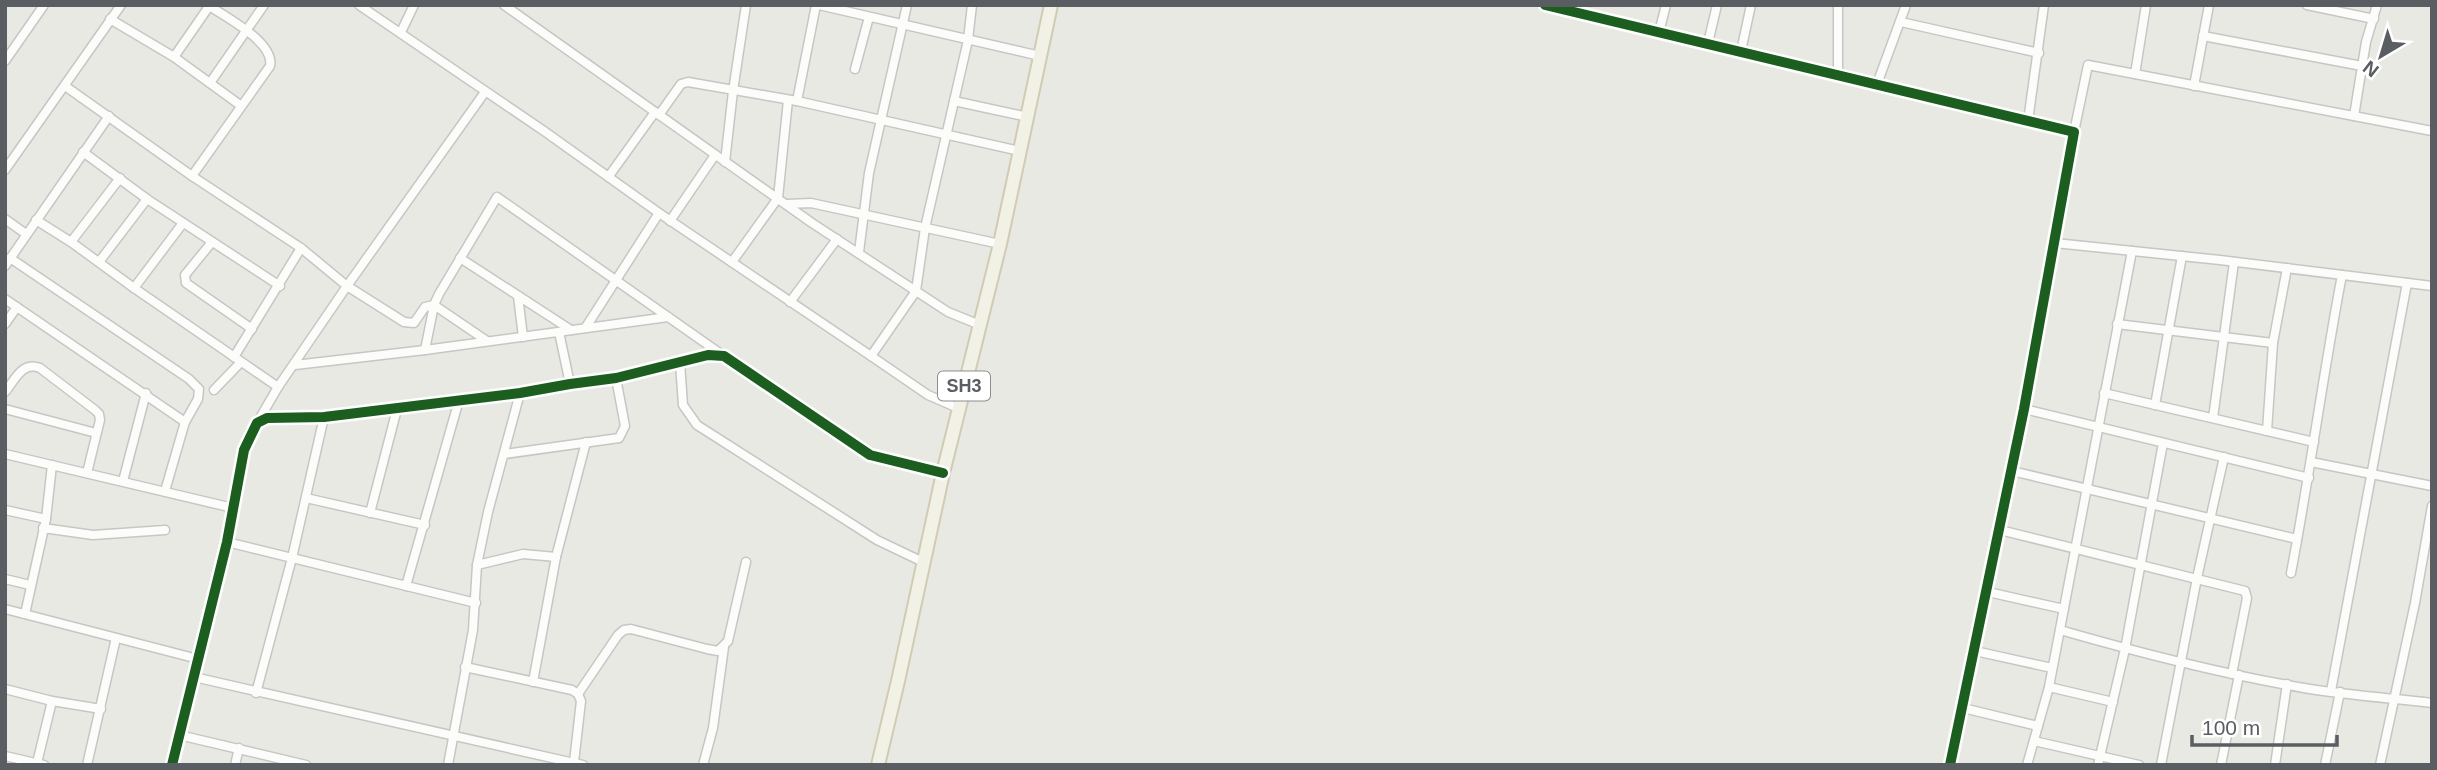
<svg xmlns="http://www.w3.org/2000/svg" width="2437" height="770" viewBox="0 0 2437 770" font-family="Arial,sans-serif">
  <rect width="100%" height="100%" fill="#e9e9e4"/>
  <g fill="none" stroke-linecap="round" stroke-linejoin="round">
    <defs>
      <g id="minor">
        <polyline points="359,5 544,131 659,213 871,356 928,395 958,408"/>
        <polyline points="504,5 812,223 948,312 980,325"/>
        <polyline points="819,5 1040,56"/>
        <polyline points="1545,5 2074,132 2024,409 1950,765"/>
        <polyline points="2307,5 2374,19"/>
        <polyline points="110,19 174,57 240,105"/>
        <polyline points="1901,22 2039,53"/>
        <polyline points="401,32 414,5"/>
        <polyline points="1659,32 1666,5"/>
        <polyline points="2203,36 2362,66"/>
        <polyline points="1708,43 1717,5"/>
        <polyline points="1741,51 1751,5"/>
        <polyline points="174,57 210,5"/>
        <polyline points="5,61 44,5"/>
        <polyline points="855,69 869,17"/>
        <polyline points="2135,74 2146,5"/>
        <polyline points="1838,75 1838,5"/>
        <polyline points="210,83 264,5"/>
        <polyline points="1877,84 1906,5"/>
        <polyline points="65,86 192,176 301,248 347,286 404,322 414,323 425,307 434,305 487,341"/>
        <polyline points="2194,86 2209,5"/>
        <polyline points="797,101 816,5"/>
        <polyline points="954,101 1028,117"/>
        <polyline points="659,115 681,84 688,82 797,101 1020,151"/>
        <polyline points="2354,116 2366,42 2377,5"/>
        <polyline points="2028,121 2044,5"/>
        <polyline points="2074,132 2088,65 2432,131"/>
        <polyline points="83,152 147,199 280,286"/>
        <polyline points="725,162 733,91 746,5"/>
        <polyline points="5,170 121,5"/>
        <path d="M 192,176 L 270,66 C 275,42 225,17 208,5"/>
        <polyline points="609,176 655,112"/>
        <polyline points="787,204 811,203 1000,244"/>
        <polyline points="5,219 26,234"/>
        <polyline points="36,220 71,242 134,288 278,387"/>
        <polyline points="670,221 715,155"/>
        <polyline points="71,242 120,178"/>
        <polyline points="212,242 185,275 186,283 252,329"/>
        <polyline points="2055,243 2220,260 2432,286"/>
        <polyline points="859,252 869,173 907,5"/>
        <polyline points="10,258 189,379 199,389 198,399 185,422 165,491"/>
        <polyline points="460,258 571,330"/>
        <polyline points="99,262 147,199"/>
        <polyline points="732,262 778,198 788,100"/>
        <polyline points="5,266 109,116"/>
        <polyline points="134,288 183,223"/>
        <polyline points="518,296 523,337"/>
        <polyline points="5,299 185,422"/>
        <polyline points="790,302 837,239"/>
        <polyline points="5,324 17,307"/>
        <polyline points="2117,324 2273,343"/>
        <polyline points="586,327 659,213"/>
        <polyline points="559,332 570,384"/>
        <polyline points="425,350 434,305 439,294 497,197 721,354"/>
        <polyline points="871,356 916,291 925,228 968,40 972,5"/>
        <polyline points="234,357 301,248"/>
        <polyline points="680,363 683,405 697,425 877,540 923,562"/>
        <polyline points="295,365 425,350 668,317"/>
        <polyline points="214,390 241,362"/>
        <path d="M 5,392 C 15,380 22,361 40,368 L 95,410 L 99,414 L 100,420 L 87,473"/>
        <polyline points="2104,393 2314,442"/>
        <polyline points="2155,405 2182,256"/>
        <polyline points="5,409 96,433"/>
        <polyline points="2024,409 2309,478"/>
        <polyline points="2213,418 2234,262"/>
        <polyline points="257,423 278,387 347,286 485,92"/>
        <polyline points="2267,431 2273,343 2287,268"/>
        <polyline points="5,454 233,508"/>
        <polyline points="505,454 619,438 625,426 616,378"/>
        <polyline points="2311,462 2432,486"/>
        <polyline points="2012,471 2297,539"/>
        <polyline points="123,481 146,393"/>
        <polyline points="306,498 425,525"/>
        <polyline points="5,510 46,519"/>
        <polyline points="370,513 397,409"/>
        <polyline points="43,528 93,535 165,530"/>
        <polyline points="2000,530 2245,591 2247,598 2232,674"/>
        <polyline points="227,542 476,603"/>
        <polyline points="477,565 523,554 556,557"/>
        <path d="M 2291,573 C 2310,474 2323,374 2342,275"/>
        <polyline points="5,579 30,585"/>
        <polyline points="406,586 459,400"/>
        <polyline points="1988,592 2064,609"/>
        <polyline points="5,609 198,659"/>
        <polyline points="25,614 46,519 52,465"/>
        <path d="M 2060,630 C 2140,653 2222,674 2304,688 C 2346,695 2389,698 2432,703"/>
        <polyline points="1975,651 2052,668"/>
        <polyline points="465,667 572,690 578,694 581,701 574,762"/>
        <polyline points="194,677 583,765"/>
        <polyline points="533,682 556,557 586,442"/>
        <polyline points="2049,687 2113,702"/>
        <polyline points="5,689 52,701 101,709"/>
        <polyline points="2331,691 2407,283"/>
        <polyline points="256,693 292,558 324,417"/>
        <polyline points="578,694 618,635 624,630 631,629 707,649 718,651 728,641 746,562"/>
        <polyline points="1963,708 2038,726"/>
        <polyline points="179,735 306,765"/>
        <polyline points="2034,741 2139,765"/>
        <polyline points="5,756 44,765"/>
        <polyline points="37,763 52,701"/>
        <polyline points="87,765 116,638"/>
        <polyline points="172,765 227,542 244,450 257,423 267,418 324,417 520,393 570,384 616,378 708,355 724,356 870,455 943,473"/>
        <polyline points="235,765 239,748"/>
        <polyline points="448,765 473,630 477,565 488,512 520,393"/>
        <polyline points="703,765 713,728 724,647"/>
        <polyline points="2027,765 2049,687 2132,251"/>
        <polyline points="2098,765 2125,649 2163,443"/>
        <polyline points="2161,765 2197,578 2224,457"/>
        <polyline points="2221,765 2239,675"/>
        <polyline points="2275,765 2287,684"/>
        <polyline points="2325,765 2340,692"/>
        <polyline points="2380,765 2415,603 2432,506"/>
      </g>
      <polyline id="primary" points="878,765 898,681 943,473 1000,244 1051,5"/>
    </defs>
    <!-- minor casing -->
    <use href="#minor" stroke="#c6c6c4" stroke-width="11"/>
    <!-- primary casing -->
    <use href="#primary" stroke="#d0cbb2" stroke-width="16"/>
    <!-- minor -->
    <use href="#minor" stroke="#fcfcfb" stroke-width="8"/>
    <!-- primary -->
    <use href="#primary" stroke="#f2f1e6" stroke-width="12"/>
    <defs>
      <g id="cycleway">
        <polyline points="1545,5 2074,132 2024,409 1950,765"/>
        <polyline points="172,765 227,542 244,450 257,423 267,418 324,417 520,393 570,384 616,378 708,355 724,356 870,455 943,473"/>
      </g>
    </defs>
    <!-- cycleway casing -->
    <use href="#cycleway" stroke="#fff" stroke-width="15"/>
    <!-- cycleway -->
    <use href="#cycleway" stroke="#1b5e20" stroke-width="10"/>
  </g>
  <g text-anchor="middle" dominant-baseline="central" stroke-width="5" stroke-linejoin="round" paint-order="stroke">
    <!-- shield labels -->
    <rect fill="#fff" stroke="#8c8e90" stroke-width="2" x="938" y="371.5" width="52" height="29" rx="5"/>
    <g font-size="18" font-weight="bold" fill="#5a5d61">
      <text x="964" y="386">SH3</text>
    </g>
  </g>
  <!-- border -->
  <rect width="2437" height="770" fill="none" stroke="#5a5d61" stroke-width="14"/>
  <!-- north arrow -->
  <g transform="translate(2381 56) rotate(218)" stroke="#ffffff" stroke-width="5" paint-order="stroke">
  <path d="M0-5L12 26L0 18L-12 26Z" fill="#5a5d61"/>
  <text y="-10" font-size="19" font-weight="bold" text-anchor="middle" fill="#5a5d61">N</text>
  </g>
  <!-- scale -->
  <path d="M2192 735v10h145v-10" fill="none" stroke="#5a5d61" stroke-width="3.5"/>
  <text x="2202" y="735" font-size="21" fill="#5a5d61" stroke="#ffffff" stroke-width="5" paint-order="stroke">100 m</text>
</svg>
